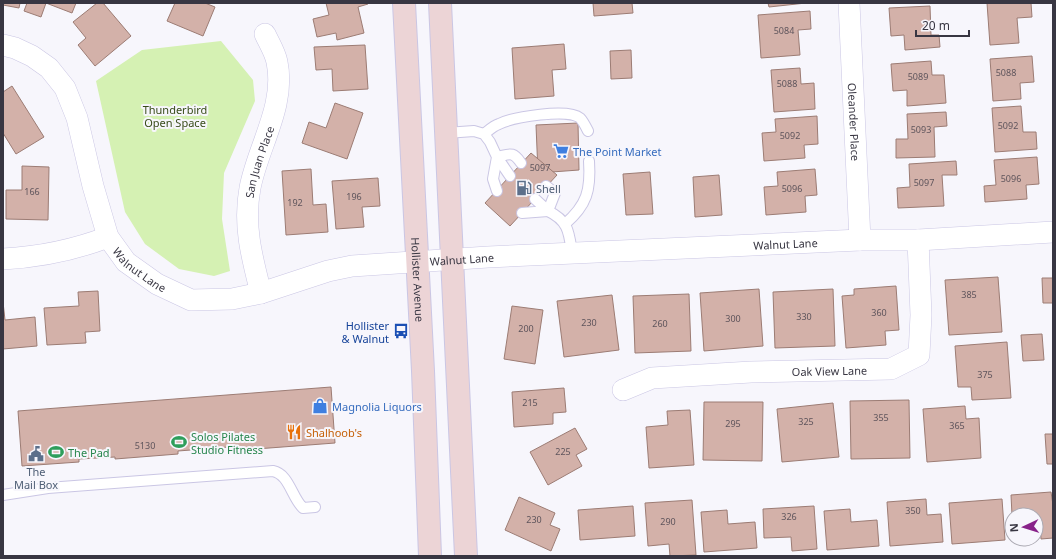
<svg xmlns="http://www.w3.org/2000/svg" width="1056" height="559" viewBox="0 0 1056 559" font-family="'Noto Sans',sans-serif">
  <rect width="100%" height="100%" fill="#f7f6fc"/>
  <!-- green -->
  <polygon fill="#d5f1b3" points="221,41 253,80 255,101 224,173 222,219 230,271 214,276 179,269 145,244 125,212 96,81 142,50"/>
  <!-- building -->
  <g fill="#d3b1a9" stroke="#9c7c74">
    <polygon points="3,3 20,3 19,8 3,5"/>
    <polygon points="27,3 76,3 72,13 46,3 41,17 24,11"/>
    <polygon points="97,3 103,3 131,36 95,66 78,45 86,38 73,22"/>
    <polygon points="175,3 205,3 215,7 203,36 167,21"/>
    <polygon points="326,3 368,3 368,4 358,7 364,33 337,40 336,33 317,37 313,19 329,15"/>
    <polygon points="593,3 632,3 633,13 594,16"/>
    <polygon points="768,3 806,3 769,7"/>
    <polygon points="987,3 1031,3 1032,17 1017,18 1019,43 990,45"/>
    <polygon points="930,6 931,35 939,35 940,47 905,50 904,35 891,36 889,8"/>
    <polygon points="810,11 811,29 798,30 800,55 761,58 758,15"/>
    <polygon points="564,44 566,69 552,70 554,96 515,99 512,48"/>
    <polygon points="365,45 368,89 333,91 332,69 316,70 314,47"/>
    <polygon points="631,50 632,78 611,79 610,51"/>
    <polygon points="1032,56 1034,82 1020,83 1021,99 993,101 990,59"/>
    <polygon points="931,61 932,75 944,75 946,103 907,106 907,90 893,91 891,64"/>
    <polygon points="800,68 801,84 814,83 815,109 774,112 771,70"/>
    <polygon points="12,86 44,137 16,154 3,133 3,92"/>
    <polygon points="335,103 363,113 347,159 302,143 309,122 326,128"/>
    <polygon points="1021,106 1023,132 1036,132 1037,149 995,152 992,108"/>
    <polygon points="946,112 947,126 934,127 935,157 896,158 896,139 908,139 907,114"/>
    <polygon points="817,116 818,144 804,145 805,158 764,161 762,133 776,132 775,119"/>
    <polygon points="578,123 579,170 538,173 536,125"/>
    <polygon points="531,153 557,175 510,226 485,203"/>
    <polygon points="1037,157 1039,184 1026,185 1027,199 985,202 984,186 996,185 994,160"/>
    <polygon points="956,161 957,175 942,175 944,206 898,208 897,188 910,187 909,164"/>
    <polygon points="22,166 49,167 48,220 6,219 6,190 22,190"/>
    <polygon points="311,169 313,205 326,204 328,232 286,235 282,171"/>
    <polygon points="815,169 817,195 805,196 806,212 766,215 764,187 778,186 777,172"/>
    <polygon points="650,172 653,214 626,215 623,174"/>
    <polygon points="719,175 722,215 695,217 693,177"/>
    <polygon points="378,178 380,206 362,207 364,227 336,229 332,181"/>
    <polygon points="998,277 1002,332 949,335 945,280"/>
    <polygon points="1042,278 1053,278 1053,303 1043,303"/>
    <polygon points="896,286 899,330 885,331 886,345 846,348 842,296 854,295 854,289"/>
    <polygon points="759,289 763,346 704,351 700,293"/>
    <polygon points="833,289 835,346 775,348 773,292"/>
    <polygon points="98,291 100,331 85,332 86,343 47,345 44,308 79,306 78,292"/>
    <polygon points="689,294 691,351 635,353 633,296"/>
    <polygon points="612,295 619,350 564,357 557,301"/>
    <polygon points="3,302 5,320 35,317 37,346 3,349"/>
    <polygon points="512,306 543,310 535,364 504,359"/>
    <polygon points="1042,334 1044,360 1023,361 1021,335"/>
    <polygon points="1007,342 1011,398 972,400 971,387 958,387 955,346"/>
    <polygon points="331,387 335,443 230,451 229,447 178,451 178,454 115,459 115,457 79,459 79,462 22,466 18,411"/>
    <polygon points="564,388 566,412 553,413 553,424 514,427 512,392"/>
    <polygon points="909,400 910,458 851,459 850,401"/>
    <polygon points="704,402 763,402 762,461 703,460"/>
    <polygon points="833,403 839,457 782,462 777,409"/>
    <polygon points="965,406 966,419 979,418 981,458 927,462 923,409"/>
    <polygon points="690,410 694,465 649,468 646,427 668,425 667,411"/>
    <polygon points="575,428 587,449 576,455 582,466 548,485 530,452"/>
    <polygon points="1045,434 1053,434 1053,464 1047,464"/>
    <polygon points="1051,492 1053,505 1053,538 1041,539 1040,524 1036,524 1036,515 1012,515 1011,495"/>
    <polygon points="519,497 555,513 550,525 560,529 551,551 505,530"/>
    <polygon points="926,499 927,515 941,514 943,542 890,546 887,502"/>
    <polygon points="1002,499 1005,540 952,544 949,503"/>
    <polygon points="692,500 696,555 670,556 669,544 648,546 645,503"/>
    <polygon points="633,506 635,536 580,540 578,510"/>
    <polygon points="814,506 817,549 792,551 791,537 764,538 763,509"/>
    <polygon points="850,509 851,522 877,520 879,546 827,550 824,511"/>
    <polygon points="727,510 728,524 755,522 757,548 704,552 701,512"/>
  </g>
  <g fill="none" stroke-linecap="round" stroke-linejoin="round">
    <defs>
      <g id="lane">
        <polyline points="446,133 474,131 484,134 490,142 497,157 493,179 497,191"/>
        <path d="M 484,134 C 488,131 493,126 499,124 C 513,117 568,108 580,118 C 583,121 586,127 588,131"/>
        <path d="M 510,176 L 497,157 C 510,154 513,151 521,163"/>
        <path d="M 546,186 L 555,193 L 548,211 C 569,221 569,233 572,253"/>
        <polyline points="522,213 548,211 535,199"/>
        <path d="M 565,224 C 587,205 591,190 589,161"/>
        <path d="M 3,495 L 48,488 L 273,471 C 289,474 292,498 303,508 L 315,507"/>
      </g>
      <g id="street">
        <path id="s1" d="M 849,3 L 860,240"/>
        <path id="s2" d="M 3,45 L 15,48 L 32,56 L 49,68 L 65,88 L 77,118 L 93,186 L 108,237 L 126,262 L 157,284 L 191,300 L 232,299 L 261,293 L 328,271 L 352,266 L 488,257 L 860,240 L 918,240 L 1053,232"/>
        <path d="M 3,259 C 39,257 74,250 108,237"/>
        <path id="s3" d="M 261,293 C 252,258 243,225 250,188 C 258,146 286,106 277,62 C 275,52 269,43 265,34"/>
        <path id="s4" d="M 623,390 L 652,378 L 751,372 L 891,369 L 919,355 L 921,315 L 918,240"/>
      </g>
      <g id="secondary">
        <path id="s5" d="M 404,3 L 423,371 L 430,556"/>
        <polyline points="440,3 466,556"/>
      </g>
    </defs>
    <!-- lane casing -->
    <use href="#lane" stroke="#cac6e4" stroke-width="12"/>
    <!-- street casing -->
    <use href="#street" stroke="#cac6e4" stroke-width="22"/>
    <!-- secondary casing -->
    <use href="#secondary" stroke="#cac6e4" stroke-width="24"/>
    <!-- lane -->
    <use href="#lane" stroke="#fff" stroke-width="10"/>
    <!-- street -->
    <use href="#street" stroke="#fff" stroke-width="21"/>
    <!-- secondary -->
    <use href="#secondary" stroke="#ecd4d6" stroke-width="22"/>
  </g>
  <!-- icons -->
  <defs>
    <symbol id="supermarket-bare" viewBox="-9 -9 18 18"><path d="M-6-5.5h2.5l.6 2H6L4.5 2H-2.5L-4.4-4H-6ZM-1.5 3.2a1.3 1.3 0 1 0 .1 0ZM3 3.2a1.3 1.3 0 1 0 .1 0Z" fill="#3f7fe0" stroke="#f7f6fc" stroke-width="2.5" paint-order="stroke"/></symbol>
    <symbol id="fuel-bare" viewBox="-9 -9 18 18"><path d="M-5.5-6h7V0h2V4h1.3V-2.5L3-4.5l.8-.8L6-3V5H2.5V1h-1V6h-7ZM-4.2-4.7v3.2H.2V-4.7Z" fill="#5c6f8a" stroke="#f7f6fc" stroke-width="2.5" paint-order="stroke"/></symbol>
    <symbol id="bus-bare" viewBox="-9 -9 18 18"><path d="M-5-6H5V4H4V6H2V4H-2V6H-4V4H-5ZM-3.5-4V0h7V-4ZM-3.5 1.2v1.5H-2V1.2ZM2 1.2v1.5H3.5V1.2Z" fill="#1a4fb4" stroke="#f7f6fc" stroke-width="2.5" paint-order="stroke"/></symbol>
    <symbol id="shop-bare" viewBox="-9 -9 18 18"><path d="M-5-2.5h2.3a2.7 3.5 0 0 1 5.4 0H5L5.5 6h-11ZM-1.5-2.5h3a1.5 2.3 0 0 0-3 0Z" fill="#3f7fe0" stroke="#f7f6fc" stroke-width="2.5" paint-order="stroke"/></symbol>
    <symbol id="restaurant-bare" viewBox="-9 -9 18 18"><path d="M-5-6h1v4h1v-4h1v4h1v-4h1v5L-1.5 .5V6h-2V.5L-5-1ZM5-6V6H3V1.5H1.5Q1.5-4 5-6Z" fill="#e8710a" stroke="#f7f6fc" stroke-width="2.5" paint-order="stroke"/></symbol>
    <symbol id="stadium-bare" viewBox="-9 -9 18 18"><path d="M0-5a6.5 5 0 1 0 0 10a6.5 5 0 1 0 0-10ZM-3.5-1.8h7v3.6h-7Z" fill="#2e9e5b" stroke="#f7f6fc" stroke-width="2.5" paint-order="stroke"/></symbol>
    <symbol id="civic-bare" viewBox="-9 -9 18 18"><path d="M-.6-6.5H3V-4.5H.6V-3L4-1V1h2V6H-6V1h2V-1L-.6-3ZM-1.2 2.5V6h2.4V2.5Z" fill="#5c6f8a" stroke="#f7f6fc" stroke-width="2.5" paint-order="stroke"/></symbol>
  </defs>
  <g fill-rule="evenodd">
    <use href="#supermarket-bare" x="550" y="140" width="22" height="22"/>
    <use href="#fuel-bare" x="513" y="177" width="22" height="22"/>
    <use href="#bus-bare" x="390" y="320" width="22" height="22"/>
    <use href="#shop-bare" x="309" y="395" width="22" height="22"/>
    <use href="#restaurant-bare" x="283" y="421" width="22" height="22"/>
    <use href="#stadium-bare" x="168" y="431" width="22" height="22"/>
    <use href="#stadium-bare" x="45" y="441" width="22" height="22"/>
    <use href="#civic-bare" x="25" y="443" width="22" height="22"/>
  </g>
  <g text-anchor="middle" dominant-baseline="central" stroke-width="4" stroke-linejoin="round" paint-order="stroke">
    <!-- number labels -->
    <g font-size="9" fill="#5f555c">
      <text x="784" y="30">5084</text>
      <text x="1006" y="72">5088</text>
      <text x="918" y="76">5089</text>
      <text x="787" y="83">5088</text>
      <text x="1008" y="125">5092</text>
      <text x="921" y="129">5093</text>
      <text x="790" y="135">5092</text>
      <text x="540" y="167">5097</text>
      <text x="1011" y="178">5096</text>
      <text x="924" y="182">5097</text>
      <text x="792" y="188">5096</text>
      <text x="32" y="191">166</text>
      <text x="354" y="196">196</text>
      <text x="295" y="202">192</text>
      <text x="969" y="294">385</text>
      <text x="879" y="312">360</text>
      <text x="804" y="316">330</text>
      <text x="733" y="318">300</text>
      <text x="589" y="322">230</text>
      <text x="660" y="323">260</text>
      <text x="526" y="328">200</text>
      <text x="985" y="374">375</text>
      <text x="530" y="402">215</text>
      <text x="881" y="417">355</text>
      <text x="806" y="421">325</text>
      <text x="733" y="423">295</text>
      <text x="957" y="425">365</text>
      <text x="145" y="445">5130</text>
      <text x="563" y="451">225</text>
      <text x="913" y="510">350</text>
      <text x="789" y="516">326</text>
      <text x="534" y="519">230</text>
      <text x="668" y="521">290</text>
    </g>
    <!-- park labels -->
    <g font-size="11" fill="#374b18" stroke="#f7f6fc">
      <text x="175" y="109">Thunderbird<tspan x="175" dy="13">Open Space</tspan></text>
    </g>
    <!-- street labels -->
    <g font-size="11" fill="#383642" stroke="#f7f6fc">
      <text stroke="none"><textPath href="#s1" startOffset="119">Oleander Place</textPath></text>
      <text stroke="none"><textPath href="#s3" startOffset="134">San Juan Place</textPath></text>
      <text stroke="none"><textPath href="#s2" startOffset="939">Walnut Lane</textPath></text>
      <text stroke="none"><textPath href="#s2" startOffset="615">Walnut Lane</textPath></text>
      <text stroke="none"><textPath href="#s2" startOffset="279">Walnut Lane</textPath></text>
      <text stroke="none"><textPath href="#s5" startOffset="277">Hollister Avenue</textPath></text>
      <text stroke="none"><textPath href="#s4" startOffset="209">Oak View Lane</textPath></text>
    </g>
    <!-- shop labels -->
    <g font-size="11" fill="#366cbe" stroke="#f7f6fc" text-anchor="start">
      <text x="573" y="151">The Point Market</text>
      <text x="332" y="406">Magnolia Liquors</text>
    </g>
    <!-- service labels -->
    <g font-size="11" fill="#4e5e75" stroke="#f7f6fc" text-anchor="start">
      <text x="536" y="188">Shell</text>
      <text x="36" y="471" text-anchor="middle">The<tspan x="36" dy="13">Mail Box</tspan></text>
    </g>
    <!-- transit labels -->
    <g font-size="11" fill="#164399" stroke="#f7f6fc" text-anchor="end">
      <text x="389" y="325">Hollister<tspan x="389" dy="13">&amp; Walnut</tspan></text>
    </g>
    <!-- food labels -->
    <g font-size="11" fill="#c56008" stroke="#f7f6fc" text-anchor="start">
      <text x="306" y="432">Shalhoob's</text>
    </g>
    <!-- leisure labels -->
    <g font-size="11" fill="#27864d" stroke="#f7f6fc" text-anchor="start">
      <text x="191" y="436">Solos Pilates<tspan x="191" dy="13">Studio Fitness</tspan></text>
      <text x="68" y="452">The Pad</text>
    </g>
  </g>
  <!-- border -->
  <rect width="1056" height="559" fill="none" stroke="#383642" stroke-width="8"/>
  <!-- north arrow -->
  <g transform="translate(1024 527) rotate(266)"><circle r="19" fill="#f7f6fc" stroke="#aba9b2"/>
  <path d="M0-3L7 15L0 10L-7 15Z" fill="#882289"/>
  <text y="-6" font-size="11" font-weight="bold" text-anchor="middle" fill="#383642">N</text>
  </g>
  <!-- scale -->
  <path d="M916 30v6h53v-6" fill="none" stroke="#383642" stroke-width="2"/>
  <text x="922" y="30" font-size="12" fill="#383642" stroke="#f7f6fc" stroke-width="3" paint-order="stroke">20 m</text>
</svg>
